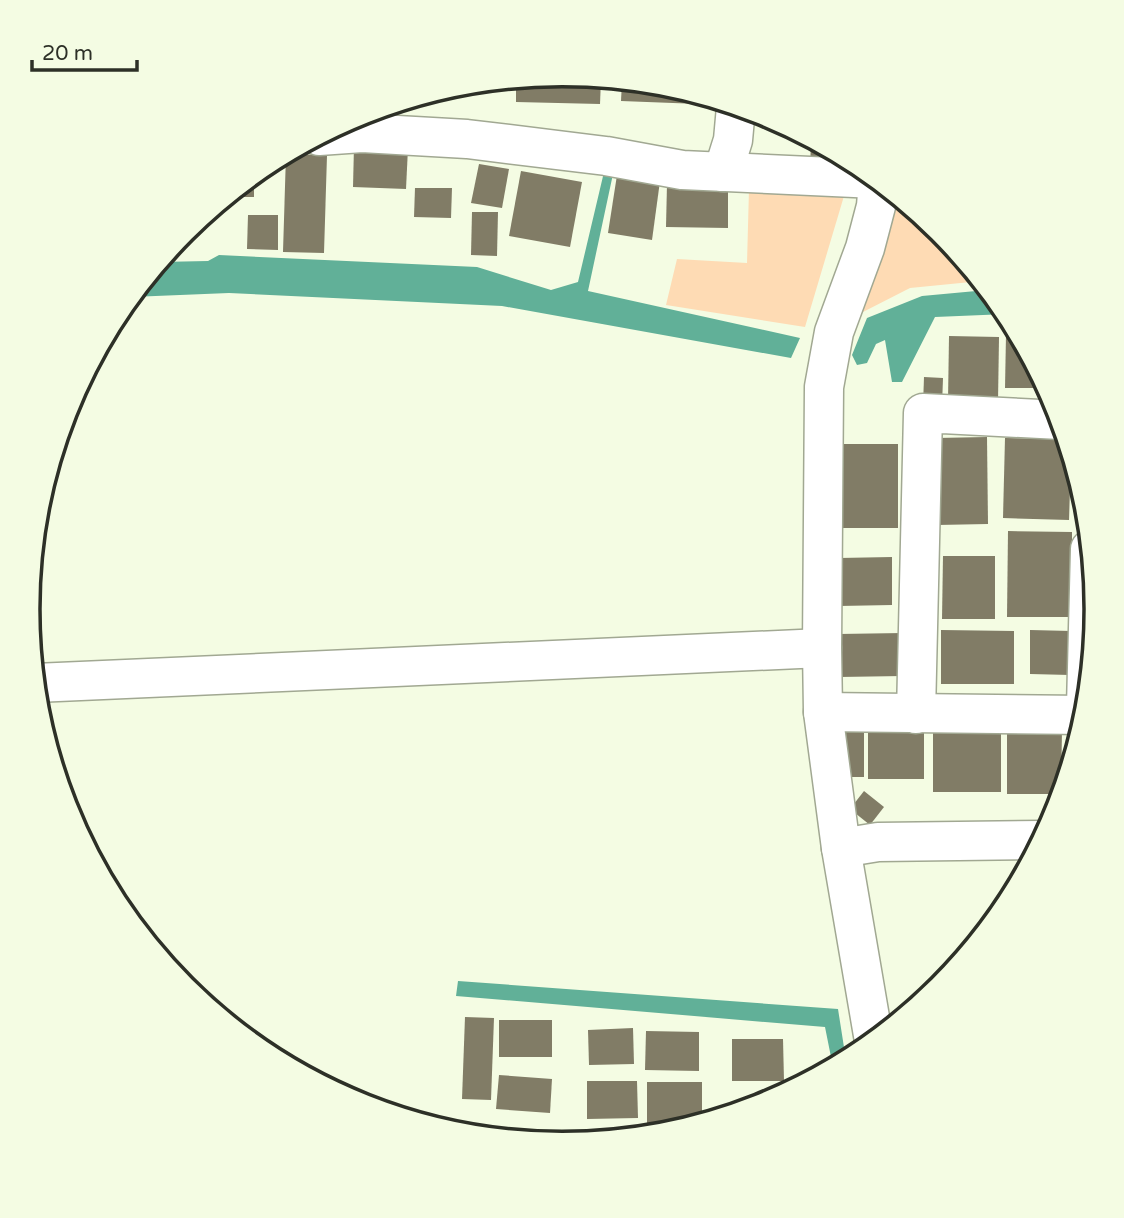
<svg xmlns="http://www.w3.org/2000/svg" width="1124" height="1218" viewBox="0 0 1124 1218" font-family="'Varela Round',sans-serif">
  <rect width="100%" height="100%" fill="#f4fce3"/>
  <!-- green -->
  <g fill="#fedbb4">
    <polygon points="749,189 844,196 805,327 666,305 677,259 747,263"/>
    <polygon points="899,198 940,232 981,281 910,288 861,313"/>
  </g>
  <!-- water -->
  <g fill="#61b098">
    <polygon points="604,172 613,174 588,291 800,338 791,358 502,306 229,293 131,297 159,262 208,261 219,255 477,267 551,290 578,282"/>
    <polygon points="987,290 1007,314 935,317 902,382 892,382 885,340 876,344 867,363 857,365 852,355 867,318 922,296"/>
    <polygon points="458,981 838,1009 846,1060 833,1067 825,1027 456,996"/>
  </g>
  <!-- building -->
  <g fill="#817c66">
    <polygon points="562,75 601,79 600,104 516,102 516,79"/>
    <polygon points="622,81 667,85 700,95 699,104 621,101"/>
    <polygon points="811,143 817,143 839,154 838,168 810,167"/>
    <polygon points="354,146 408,148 406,189 353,187"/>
    <polygon points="286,154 327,155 324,253 283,252"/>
    <polygon points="479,164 509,169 502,208 471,203"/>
    <polygon points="521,171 582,182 570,247 509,236"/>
    <polygon points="254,174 254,197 226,197"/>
    <polygon points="617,175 660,181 652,240 608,233"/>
    <polygon points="667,184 728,185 728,228 666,227"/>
    <polygon points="415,188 452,188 451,218 414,217"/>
    <polygon points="472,212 498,212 497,256 471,255"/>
    <polygon points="248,215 278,215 278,250 247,249"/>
    <polygon points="1006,335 1018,335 1047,388 1005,388"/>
    <polygon points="949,336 999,337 998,401 948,401"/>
    <polygon points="924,377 943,378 942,406 923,406"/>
    <polygon points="987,437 988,524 937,525 936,438"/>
    <polygon points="1005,438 1066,439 1071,456 1069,520 1003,518"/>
    <rect x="841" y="444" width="57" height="84"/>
    <polygon points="1008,531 1072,532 1072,617 1007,617"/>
    <polygon points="943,556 995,556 995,619 942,619"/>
    <polygon points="892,557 892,605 839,606 839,558"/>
    <polygon points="941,630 1014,631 1014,684 941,684"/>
    <polygon points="1030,630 1071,631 1070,675 1030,674"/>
    <polygon points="903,633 903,676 839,677 838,634"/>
    <rect x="868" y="722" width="56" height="57"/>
    <rect x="839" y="724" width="25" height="53"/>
    <polygon points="1062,728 1061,794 1007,794 1007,729"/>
    <rect x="933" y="729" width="68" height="63"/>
    <polygon points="864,791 884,807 870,825 850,809"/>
    <polygon points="465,1017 494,1018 491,1100 462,1099"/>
    <rect x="499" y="1020" width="53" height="37"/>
    <polygon points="633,1028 634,1064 589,1065 588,1030"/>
    <polygon points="646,1031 699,1032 699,1071 645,1070"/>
    <polygon points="732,1039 783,1039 784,1081 732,1081"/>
    <polygon points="499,1075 552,1079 550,1113 496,1109"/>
    <polygon points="587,1081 637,1081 638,1118 587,1119"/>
    <polygon points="647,1082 702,1082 702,1122 695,1124 647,1124"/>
  </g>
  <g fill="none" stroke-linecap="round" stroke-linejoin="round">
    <defs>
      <g id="street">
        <polyline points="319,136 362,133 467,139 606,156 682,170 876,179"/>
        <polyline points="723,172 733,140 736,107"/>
        <polyline points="35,683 822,648"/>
        <polyline points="1086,707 1090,549"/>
        <polyline points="823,712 1085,715"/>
        <polyline points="916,714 923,413 1060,420"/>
        <polyline points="841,848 878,842 1041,840"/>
        <polyline points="874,1041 841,848 823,712 822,648 824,387 834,332 865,248 876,206 878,181"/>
      </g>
    </defs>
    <!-- street casing -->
    <use href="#street" stroke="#a1a892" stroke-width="41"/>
    <!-- street -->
    <use href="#street" stroke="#fff" stroke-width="38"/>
  </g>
  <!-- crop -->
  <path d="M0 0H1124V1218H0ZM40 609a522 522 0 1 1 1044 0a522 522 0 1 1-1044 0Z" fill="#f4fce3" fill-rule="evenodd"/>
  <path fill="none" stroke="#2d3027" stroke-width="3.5" d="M40 609a522 522 0 1 1 1044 0a522 522 0 1 1-1044 0Z"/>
  <!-- scale -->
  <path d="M32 60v10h105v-10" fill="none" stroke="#2d3027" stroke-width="3.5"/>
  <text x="42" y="60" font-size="21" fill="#2d3027" stroke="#f4fce3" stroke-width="5" paint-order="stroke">20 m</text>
</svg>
